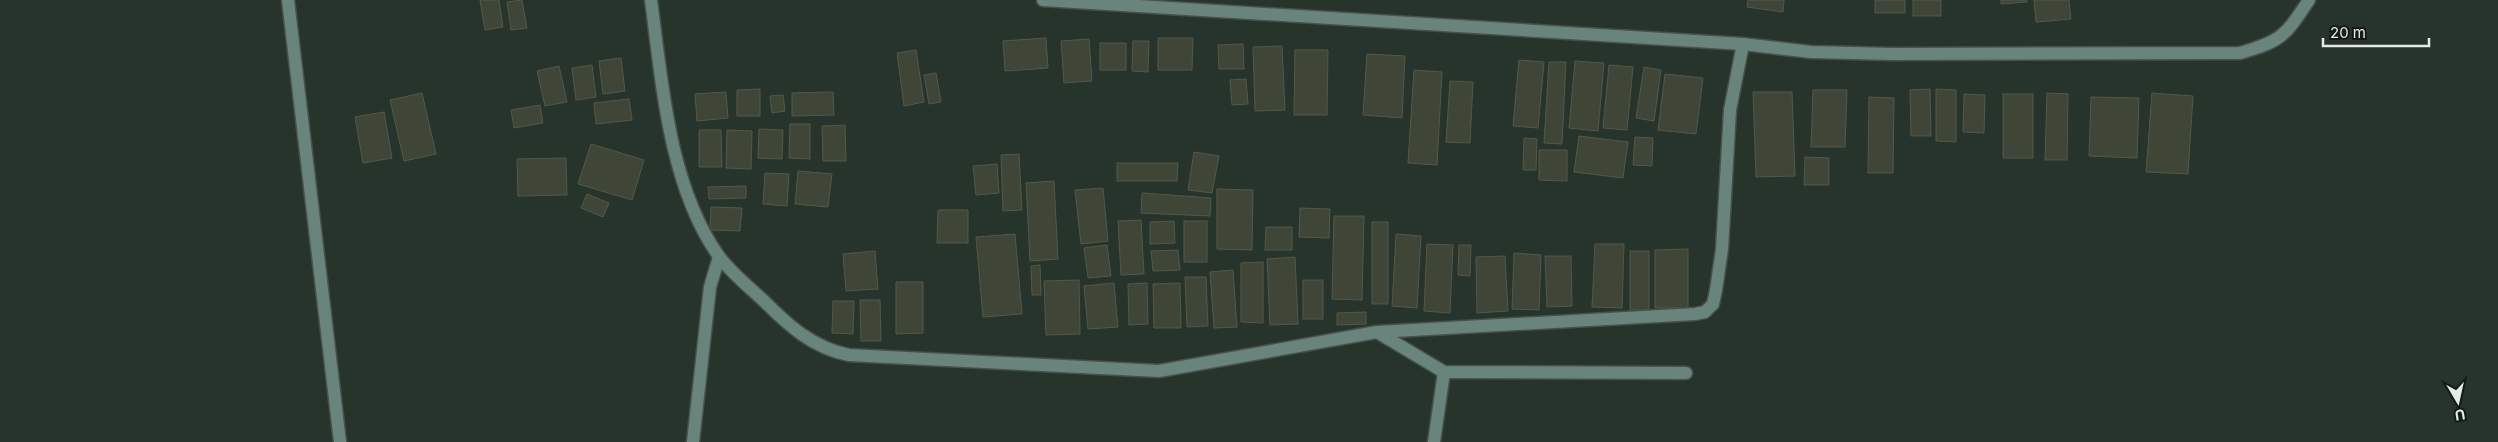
<svg xmlns="http://www.w3.org/2000/svg" width="2498" height="442" viewBox="0 0 2498 442" font-family="Inter,sans-serif">
  <rect width="100%" height="100%" fill="#27342b"/>
  <!-- building -->
  <g fill="#3f4638" stroke="#52594b">
    <polygon points="480,0 499,0 503,27 485,30"/>
    <polygon points="522,0 527,28 511,30 507,2"/>
    <polygon points="1748,0 1784,0 1783,12 1747,7"/>
    <rect x="1875" y="0" width="30" height="13"/>
    <rect x="1913" y="0" width="28" height="16"/>
    <polygon points="2001,0 2027,0 2027,2 2001,4"/>
    <polygon points="2034,0 2069,0 2071,19 2036,22"/>
    <polygon points="1046,38 1048,68 1005,71 1003,41"/>
    <polygon points="1158,38 1193,38 1192,70 1158,70"/>
    <polygon points="1089,39 1092,81 1064,83 1061,41"/>
    <polygon points="1133,41 1149,41 1148,72 1132,71"/>
    <rect x="1100" y="43" width="26" height="27"/>
    <polygon points="1243,44 1244,69 1219,69 1218,45"/>
    <polygon points="1282,46 1285,110 1255,111 1253,47"/>
    <polygon points="916,50 924,102 904,106 897,53"/>
    <polygon points="1295,50 1328,50 1327,115 1294,115"/>
    <polygon points="1367,54 1405,56 1402,118 1363,115"/>
    <polygon points="621,58 625,91 603,94 599,61"/>
    <polygon points="1519,60 1544,62 1538,128 1513,126"/>
    <polygon points="1575,61 1604,63 1598,131 1569,128"/>
    <polygon points="1549,62 1566,62 1562,144 1544,143"/>
    <polygon points="592,65 596,97 576,100 572,68"/>
    <polygon points="1609,65 1633,67 1627,130 1603,128"/>
    <polygon points="559,66 567,102 545,106 537,71"/>
    <polygon points="1644,67 1661,70 1654,121 1636,118"/>
    <polygon points="1414,70 1442,72 1437,165 1408,163"/>
    <polygon points="936,73 941,102 929,104 924,75"/>
    <polygon points="1665,74 1703,78 1696,134 1658,130"/>
    <polygon points="1246,79 1248,104 1232,105 1230,80"/>
    <polygon points="1450,81 1473,82 1470,143 1446,142"/>
    <polygon points="760,89 760,116 737,116 737,90"/>
    <polygon points="1930,89 1931,136 1911,136 1910,90"/>
    <polygon points="1936,89 1956,90 1956,142 1936,141"/>
    <polygon points="1813,90 1847,90 1845,147 1811,147"/>
    <polygon points="726,92 728,118 697,121 695,94"/>
    <polygon points="833,92 834,115 792,116 792,93"/>
    <polygon points="1753,92 1792,92 1795,176 1756,177"/>
    <polygon points="422,93 436,154 404,161 390,100"/>
    <polygon points="2047,93 2068,94 2067,160 2045,160"/>
    <polygon points="2152,93 2193,96 2188,174 2146,172"/>
    <polygon points="1964,94 1985,95 1984,133 1963,132"/>
    <rect x="2003" y="94" width="30" height="64"/>
    <polygon points="783,95 785,111 772,113 770,96"/>
    <polygon points="1869,97 1894,98 1893,173 1868,173"/>
    <polygon points="2091,97 2139,98 2137,158 2089,156"/>
    <polygon points="629,99 632,120 596,124 594,103"/>
    <polygon points="540,105 543,123 514,128 511,110"/>
    <polygon points="384,112 392,158 363,163 355,117"/>
    <polygon points="790,124 810,124 810,159 789,158"/>
    <polygon points="845,125 846,161 823,161 822,126"/>
    <polygon points="759,129 783,130 782,159 758,158"/>
    <polygon points="699,130 721,130 722,167 699,167"/>
    <polygon points="727,130 752,131 751,169 726,168"/>
    <polygon points="1579,136 1628,142 1623,178 1574,172"/>
    <polygon points="1635,137 1653,138 1652,166 1633,165"/>
    <polygon points="1524,138 1537,139 1536,170 1523,170"/>
    <polygon points="591,144 644,160 632,200 578,184"/>
    <polygon points="1539,150 1567,150 1567,181 1539,180"/>
    <polygon points="1194,152 1219,156 1212,193 1188,190"/>
    <polygon points="1019,154 1022,210 1003,211 1001,155"/>
    <polygon points="1805,157 1829,158 1829,185 1804,185"/>
    <polygon points="566,158 567,195 518,196 517,159"/>
    <polygon points="1117,163 1178,163 1177,181 1117,181"/>
    <polygon points="997,164 999,193 976,195 973,166"/>
    <polygon points="798,171 832,174 828,207 795,204"/>
    <polygon points="765,173 789,174 787,206 763,204"/>
    <polygon points="1054,181 1058,259 1030,261 1026,183"/>
    <polygon points="746,186 746,198 709,199 708,187"/>
    <polygon points="1103,188 1108,241 1081,244 1075,190"/>
    <polygon points="1217,189 1253,190 1252,250 1217,249"/>
    <polygon points="1142,193 1211,198 1210,216 1141,213"/>
    <polygon points="587,194 609,203 603,217 581,208"/>
    <polygon points="711,207 742,208 740,231 710,230"/>
    <polygon points="1300,208 1330,209 1329,238 1299,237"/>
    <polygon points="938,210 968,210 968,243 937,243"/>
    <polygon points="1334,216 1364,216 1362,300 1332,299"/>
    <polygon points="1141,220 1144,274 1121,275 1118,221"/>
    <polygon points="1174,221 1175,243 1150,244 1150,222"/>
    <rect x="1184" y="221" width="23" height="41"/>
    <rect x="1372" y="222" width="16" height="82"/>
    <polygon points="1266,227 1292,227 1292,250 1265,250"/>
    <polygon points="1015,234 1022,314 983,317 976,237"/>
    <polygon points="1396,234 1421,236 1417,308 1392,306"/>
    <polygon points="1427,244 1453,245 1450,313 1424,311"/>
    <polygon points="1595,244 1624,244 1622,308 1592,307"/>
    <polygon points="1107,245 1111,276 1088,278 1084,248"/>
    <polygon points="1459,245 1471,245 1470,276 1458,275"/>
    <polygon points="1688,249 1688,308 1655,308 1655,250"/>
    <polygon points="1178,250 1180,270 1153,271 1151,251"/>
    <polygon points="875,251 878,289 846,291 843,254"/>
    <rect x="1630" y="251" width="19" height="59"/>
    <polygon points="1514,253 1541,255 1539,310 1512,309"/>
    <polygon points="1505,256 1508,311 1477,313 1476,257"/>
    <polygon points="1545,256 1571,256 1572,306 1547,307"/>
    <polygon points="1295,257 1298,324 1270,325 1267,259"/>
    <polygon points="1263,262 1263,323 1241,322 1241,263"/>
    <polygon points="1040,265 1041,295 1032,295 1031,266"/>
    <polygon points="1233,270 1237,327 1214,328 1210,272"/>
    <polygon points="1185,277 1206,277 1208,326 1187,327"/>
    <polygon points="1079,280 1080,334 1046,335 1044,281"/>
    <rect x="1303" y="280" width="20" height="39"/>
    <polygon points="896,282 923,282 923,333 896,334"/>
    <polygon points="1114,283 1118,327 1088,329 1084,286"/>
    <polygon points="1147,283 1148,324 1129,325 1128,284"/>
    <polygon points="1180,283 1181,328 1154,328 1153,284"/>
    <polygon points="860,300 880,300 881,341 861,341"/>
    <polygon points="833,301 854,301 853,334 832,333"/>
    <polygon points="1366,312 1366,324 1337,325 1337,313"/>
  </g>
  <g fill="none" stroke-linecap="round" stroke-linejoin="round">
    <defs>
      <g id="minor">
        <polyline points="288,0 340,442"/>
        <path d="M 651,0 C 662,83 669,185 718,255 C 730,272 749,287 764,301 C 789,326 813,348 849,355 L 1159,371 L 1377,332 L 1444,372 L 1686,373"/>
        <path d="M 1043,0 L 1743,44 L 1811,52 L 1892,54 L 2240,53 C 2282,41 2285,36 2309,0"/>
        <polyline points="1377,332 1695,314 1705,312 1713,304 1716,290 1722,249 1730,110 1743,44"/>
        <polyline points="693,442 710,287 719,257"/>
        <polyline points="1434,442 1444,372"/>
      </g>
    </defs>
    <!-- minor casing -->
    <use href="#minor" stroke="#455149" stroke-width="15"/>
    <!-- minor -->
    <use href="#minor" stroke="#69837d" stroke-width="12"/>
  </g>
  <!-- north arrow -->
  <g transform="translate(2458 402) rotate(171)" stroke="#141a16" stroke-width="4" paint-order="stroke">
  <path d="M0-4L9 19L0 12L-9 19Z" fill="#e4ece6"/>
  <text y="-8" font-size="14" font-weight="bold" text-anchor="middle" fill="#e4ece6">U</text>
  </g>
  <!-- scale -->
  <path d="M2323 38v8h106v-8" fill="none" stroke="#e4ece6" stroke-width="2.5"/>
  <text x="2330" y="38" font-size="15" fill="#e4ece6" stroke="#141a16" stroke-width="4" paint-order="stroke">20 m</text>
</svg>
